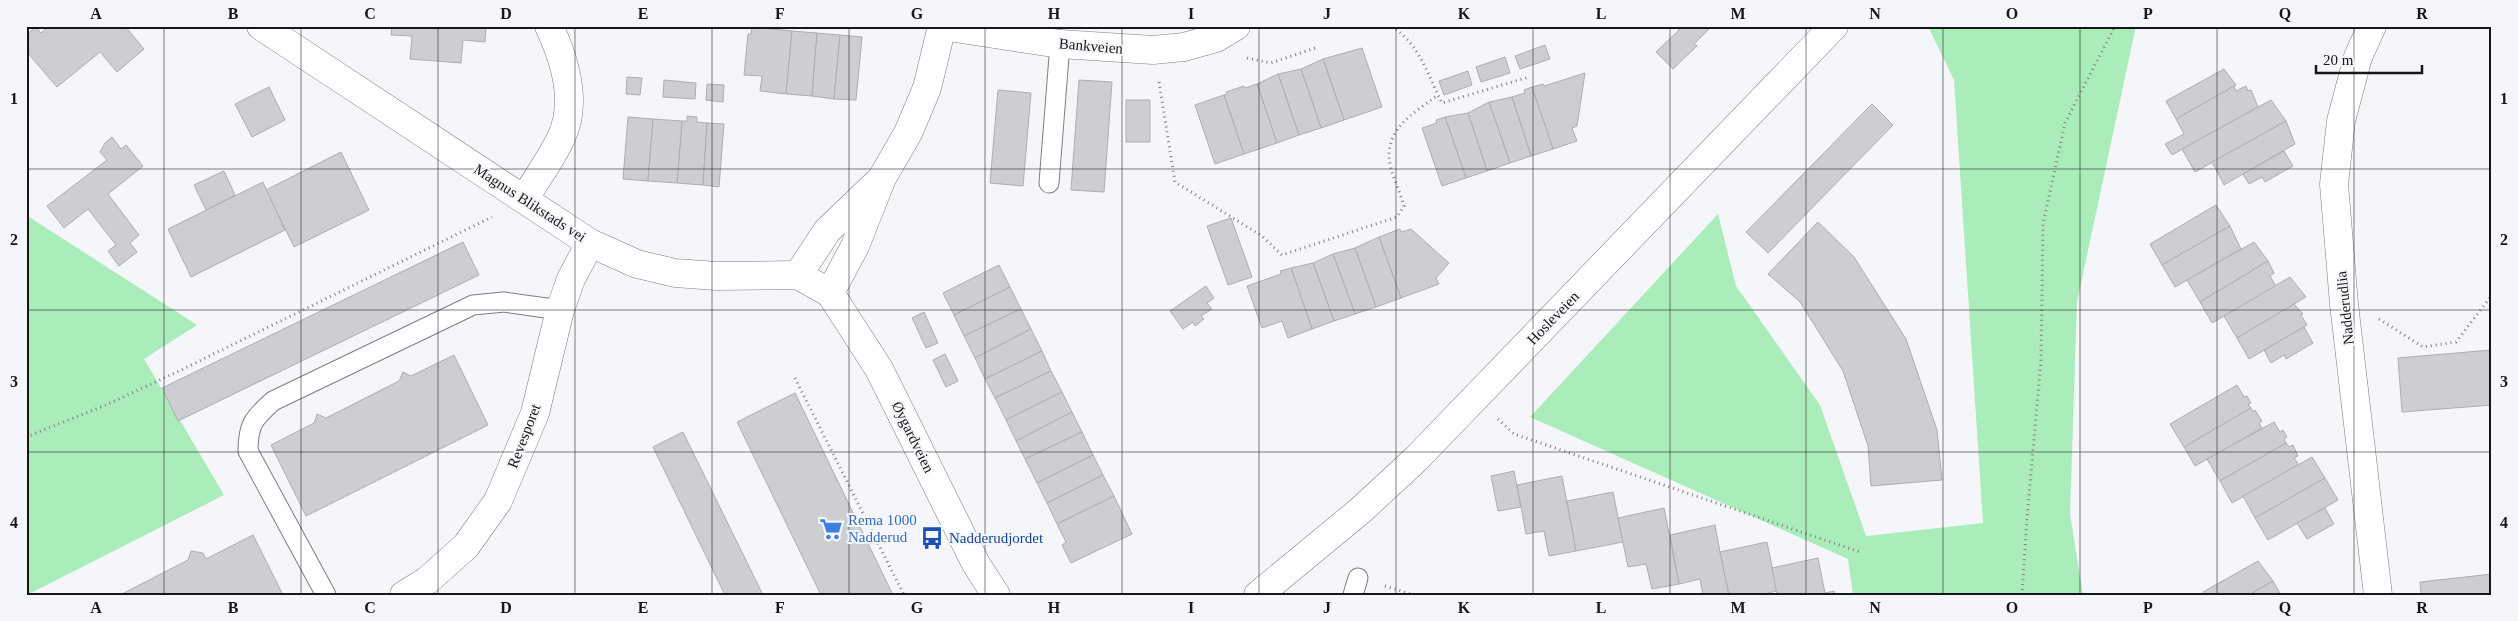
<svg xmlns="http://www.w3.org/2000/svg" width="2518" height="621" viewBox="0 0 2518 621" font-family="Georgia,serif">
  <rect width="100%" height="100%" fill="#f4f6f9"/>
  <!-- green -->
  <g fill="#aaedba">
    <polygon points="1928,26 2136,26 2077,302 2070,514 2083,595 1853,595 1848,559 1530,417 1718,214 1736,286 1820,405 1866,536 1983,523 1954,80"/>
    <polygon points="26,215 197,325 144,359 224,495 27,595"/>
  </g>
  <!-- building -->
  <g fill="#ccced1" stroke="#acaeb1">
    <polygon points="49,26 125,26 144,49 117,72 100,52 57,87 26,51 26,35 36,27 41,33"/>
    <polygon points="392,26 486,26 485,42 463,40 461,63 410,59 412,36 391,35"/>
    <polygon points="1675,26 1712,26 1694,44 1697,46 1673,69 1656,52 1679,30"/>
    <polygon points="752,27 792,31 786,94 760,91 762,76 744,75 748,34 751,34"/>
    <polygon points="792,31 817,33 812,96 786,94"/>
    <polygon points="817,33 840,35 834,99 812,96"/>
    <polygon points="840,35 862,37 856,100 834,99"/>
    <polygon points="1545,45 1550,59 1520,69 1515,56"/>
    <polygon points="1362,48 1382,107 1344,120 1323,59"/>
    <polygon points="1505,57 1510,73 1481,82 1476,67"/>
    <polygon points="1323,59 1344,120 1321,128 1301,69"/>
    <polygon points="1301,69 1321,128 1299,135 1278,74"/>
    <polygon points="2224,69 2236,85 2176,119 2166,101"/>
    <polygon points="1468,71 1472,85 1444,95 1439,81"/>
    <polygon points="1585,73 1577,126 1572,128 1577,141 1553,149 1532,87 1543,84 1544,86"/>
    <polygon points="1278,74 1299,135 1277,143 1257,84"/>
    <polygon points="627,77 642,78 640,95 626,94"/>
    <polygon points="664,80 696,83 695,99 663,97"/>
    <polygon points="1079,80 1112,82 1104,192 1071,190"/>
    <polygon points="707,84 724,85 723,102 706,100"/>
    <polygon points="1257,84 1277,143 1244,154 1224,95 1227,94 1226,92 1244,86 1245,88"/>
    <polygon points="2234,86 2236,91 2246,86 2248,91 2251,90 2258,107 2172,155 2165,144 2184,134 2176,119"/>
    <polygon points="269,87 285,120 252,137 235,104"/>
    <polygon points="1532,87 1553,149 1531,156 1512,97 1525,93 1524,90"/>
    <polygon points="998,90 1031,93 1023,186 990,183"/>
    <polygon points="1224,95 1244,154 1215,164 1195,105"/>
    <polygon points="1512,97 1531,156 1510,163 1489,102"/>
    <rect x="1126" y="100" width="24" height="42"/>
    <polygon points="2271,100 2286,121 2195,172 2182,149"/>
    <polygon points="1489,102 1510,163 1487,171 1468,113"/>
    <polygon points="1872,104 1893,125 1768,253 1746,232"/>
    <polygon points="1468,113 1487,171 1466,178 1445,117"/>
    <polygon points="687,116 697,117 697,122 707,123 703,185 677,183 682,121 687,121"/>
    <polygon points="628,117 653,119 648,181 623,179"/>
    <polygon points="1445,117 1466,178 1442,186 1422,128 1437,123 1436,120"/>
    <polygon points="653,119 682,121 677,183 648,181"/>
    <polygon points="2286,121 2295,144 2224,185 2212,162"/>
    <polygon points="707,123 724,124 719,187 703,185"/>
    <polygon points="112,137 121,149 126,145 143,166 108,194 139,235 130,243 137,252 119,266 108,251 116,245 88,209 64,228 47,206 107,160 100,152 105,143"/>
    <polygon points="2284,151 2293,166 2265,182 2262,177 2249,184 2243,174"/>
    <polygon points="341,152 369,210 294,247 266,190"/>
    <polygon points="224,171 235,195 206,210 194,185"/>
    <polygon points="263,182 285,230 191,277 168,229"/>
    <polygon points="2216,205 2230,226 2162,265 2150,244"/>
    <polygon points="1231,218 1252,277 1228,285 1207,226"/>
    <polygon points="1818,222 1854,257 1906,339 1937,430 1942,480 1871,486 1868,446 1843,371 1800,302 1768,274"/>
    <polygon points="2230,226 2241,249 2175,287 2162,265"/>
    <polygon points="1400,229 1401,232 1411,229 1449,263 1436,278 1439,284 1401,298 1379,237"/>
    <polygon points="1379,237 1401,298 1376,307 1355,248"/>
    <polygon points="463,242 479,275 178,421 162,388"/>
    <polygon points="2254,242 2268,261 2200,302 2187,280"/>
    <polygon points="1355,248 1376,307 1355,314 1333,254"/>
    <polygon points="1333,254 1355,314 1334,321 1313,263"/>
    <polygon points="2268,261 2274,273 2270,276 2276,286 2212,323 2200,302"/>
    <polygon points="1313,263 1334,321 1312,329 1291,268"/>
    <polygon points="999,265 1010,287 954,315 943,293"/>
    <polygon points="1291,268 1312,329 1288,338 1282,321 1262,328 1247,286 1281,274 1280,271"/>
    <polygon points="2290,277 2306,297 2237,338 2224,316"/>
    <polygon points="1206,286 1214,298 1207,303 1212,309 1201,316 1204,319 1195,326 1193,322 1183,329 1170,311"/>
    <polygon points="1010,287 1021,309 964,336 954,315"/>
    <polygon points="2294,304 2303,314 2301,315 2307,325 2249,359 2237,338"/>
    <polygon points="1021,309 1031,329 975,358 964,336"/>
    <polygon points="924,312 938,343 926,348 912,318"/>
    <polygon points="2304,327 2313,343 2286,359 2284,355 2271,363 2264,350"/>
    <polygon points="1031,329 1042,351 985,379 975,358"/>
    <polygon points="2491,346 2492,346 2492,405 2402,412 2398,358 2491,350"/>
    <polygon points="1042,351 1051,371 995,398 985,379"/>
    <polygon points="945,354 958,381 946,387 933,360"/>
    <polygon points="454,355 488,425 306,516 271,445 314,423 317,414 326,418 399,381 403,372 411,376"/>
    <polygon points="1051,371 1062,392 1006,420 995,398"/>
    <polygon points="2237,385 2244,397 2247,396 2251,403 2248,404 2251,408 2184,447 2170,424"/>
    <polygon points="1062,392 1072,412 1016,441 1006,420"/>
    <polygon points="795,393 893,595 821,595 737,422"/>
    <polygon points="2251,408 2253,412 2255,410 2262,421 2259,423 2262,428 2195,466 2184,447"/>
    <polygon points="1072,412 1082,432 1025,459 1016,441"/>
    <polygon points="2274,422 2280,432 2283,430 2287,437 2284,439 2286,443 2220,481 2207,459"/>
    <polygon points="683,432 763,595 725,595 653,447"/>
    <polygon points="1082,432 1093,455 1037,483 1025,459"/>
    <polygon points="2286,443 2289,447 2293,445 2298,456 2294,458 2299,465 2232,503 2220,481"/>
    <polygon points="1093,455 1103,475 1047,503 1037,483"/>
    <polygon points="2312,457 2325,478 2255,518 2243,496"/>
    <polygon points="1514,471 1521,507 1498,511 1491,476"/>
    <polygon points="1103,475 1114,496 1057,524 1047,503"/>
    <polygon points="1562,476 1576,551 1549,556 1544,531 1526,534 1517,485"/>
    <polygon points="2325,478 2338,500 2268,540 2255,518"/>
    <polygon points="1613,492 1623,542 1576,551 1567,501"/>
    <polygon points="1114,496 1132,534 1071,563 1062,545 1066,542 1057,524"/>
    <polygon points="1664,508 1679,584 1652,589 1646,564 1628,567 1618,518"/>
    <polygon points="2325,508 2334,524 2307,539 2297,523"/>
    <polygon points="1715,525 1720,552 1729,595 1703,595 1700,579 1679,584 1670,535"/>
    <polygon points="253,535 283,595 120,595 188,560 191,551 203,553 206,559"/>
    <polygon points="1767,542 1777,591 1759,595 1729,595 1720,552"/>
    <polygon points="1818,558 1825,593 1834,591 1835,595 1777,595 1772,568"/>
    <polygon points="2258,561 2273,581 2249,595 2204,595 2203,592"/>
    <polygon points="2492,574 2492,595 2421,595 2420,582"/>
    <polygon points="2273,581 2281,595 2249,595"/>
  </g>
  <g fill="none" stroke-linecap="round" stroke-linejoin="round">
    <defs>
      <g id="lane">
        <polyline points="1049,183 1060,44"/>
        <path d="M 326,595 L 248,451 C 248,424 254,418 273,401 L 473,305 L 504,302 L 560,310"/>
        <polyline points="1353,595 1358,578"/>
      </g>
      <g id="street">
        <polyline points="942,26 1060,44 1153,50 1184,47 1216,38 1236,26"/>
        <polyline points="2372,26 2358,57 2341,121 2334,184 2344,304 2378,595"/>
        <path d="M 525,198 C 537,178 551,159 561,138 C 578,103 565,60 549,26"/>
        <polyline points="404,595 428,580 466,546 498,501 535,413 560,310 571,279 590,243"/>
      </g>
      <g id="secondary">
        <polyline points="261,26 590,243 637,264 675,273 717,276 798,275 830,293 879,369 976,564 996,595"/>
        <polyline points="798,275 827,231 876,184"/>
        <polyline points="830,293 855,246 882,178 908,133 927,88 942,26"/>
        <polyline points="1258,595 1361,510 1416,459 1834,26"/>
      </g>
    </defs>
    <!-- lane casing -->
    <use href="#lane" stroke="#7c7e81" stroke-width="21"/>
    <!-- street casing -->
    <use href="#street" stroke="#7c7e81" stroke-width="29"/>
    <!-- secondary casing -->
    <use href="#secondary" stroke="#7c7e81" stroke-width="29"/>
    <!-- path -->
    <g stroke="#808183" stroke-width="3" stroke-dasharray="1 4" stroke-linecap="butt">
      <path d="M 1392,26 C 1422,48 1426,72 1442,103 L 1529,77"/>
      <polyline points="1247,58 1271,63 1318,47"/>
      <path d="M 1159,82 L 1175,182 L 1262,236 L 1282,255 L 1397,217 L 1404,206 C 1400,191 1390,172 1389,157 C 1388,126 1417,111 1438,95"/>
      <polyline points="2379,319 2423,347 2456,342 2492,295"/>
      <polyline points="795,378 904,595"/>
      <polyline points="1498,419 1514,434 1860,552"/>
      <polyline points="26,437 106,405 177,372 492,217"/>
      <polyline points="1385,586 1414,595"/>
      <polyline points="2022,595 2027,518 2041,361 2043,224 2065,123 2115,26"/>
    </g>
    <!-- lane -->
    <use href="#lane" stroke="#fff" stroke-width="19"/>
    <!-- street -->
    <use href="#street" stroke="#fff" stroke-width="28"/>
    <!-- secondary -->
    <use href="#secondary" stroke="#fff" stroke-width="28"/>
  </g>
  <!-- grid -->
  <path fill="none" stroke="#161718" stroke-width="1" stroke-opacity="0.55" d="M 164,26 L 164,595M 301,26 L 301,595M 438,26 L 438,595M 575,26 L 575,595M 712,26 L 712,595M 849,26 L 849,595M 985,26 L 985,595M 1122,26 L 1122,595M 1259,26 L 1259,595M 1396,26 L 1396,595M 1533,26 L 1533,595M 1670,26 L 1670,595M 1806,26 L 1806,595M 1943,26 L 1943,595M 2080,26 L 2080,595M 2217,26 L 2217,595M 2354,26 L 2354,595M 26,169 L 2492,169M 26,310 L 2492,310M 26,452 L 2492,452"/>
  <!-- icons -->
  <defs>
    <symbol id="supermarket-bare" viewBox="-9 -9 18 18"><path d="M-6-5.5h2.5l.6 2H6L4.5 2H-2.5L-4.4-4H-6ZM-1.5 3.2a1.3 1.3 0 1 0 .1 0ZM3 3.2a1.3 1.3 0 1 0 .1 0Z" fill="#3f7fe0" stroke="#f4f6f9" stroke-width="2.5" paint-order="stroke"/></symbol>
    <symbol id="bus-bare" viewBox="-9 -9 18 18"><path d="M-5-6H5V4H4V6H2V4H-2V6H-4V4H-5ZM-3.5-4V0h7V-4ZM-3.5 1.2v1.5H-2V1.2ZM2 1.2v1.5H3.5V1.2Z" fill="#1a4fb4" stroke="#f4f6f9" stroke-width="2.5" paint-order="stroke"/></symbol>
  </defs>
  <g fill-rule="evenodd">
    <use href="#supermarket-bare" x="815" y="513" width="32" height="32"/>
    <use href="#bus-bare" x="916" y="522" width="32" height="32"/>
  </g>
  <g text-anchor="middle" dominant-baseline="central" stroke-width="4" stroke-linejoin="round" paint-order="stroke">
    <!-- street labels -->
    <g font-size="15" fill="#161718" stroke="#f4f6f9">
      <text transform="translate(1091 46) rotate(5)">Bankveien</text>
      <text transform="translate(530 203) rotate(33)">Magnus Blikstads vei</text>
      <text transform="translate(2345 308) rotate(-96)">Nadderudlia</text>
      <text transform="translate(1553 318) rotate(-46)">Hosleveien</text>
      <text transform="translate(524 436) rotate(-69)">Revesporet</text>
      <text transform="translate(913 437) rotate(64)">Øygardveien</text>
    </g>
    <!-- shop labels -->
    <g font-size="15" fill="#366cbe" stroke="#f4f6f9" text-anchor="start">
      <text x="848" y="520">Rema 1000<tspan x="848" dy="17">Nadderud</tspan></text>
    </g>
    <!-- transit labels -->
    <g font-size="15" fill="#164399" stroke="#f4f6f9" text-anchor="start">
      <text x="949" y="538">Nadderudjordet</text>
    </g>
  </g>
  <!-- border -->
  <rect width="2518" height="621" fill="none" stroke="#f4f6f9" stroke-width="55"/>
  <!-- scale -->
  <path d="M2316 65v8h106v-8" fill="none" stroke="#161718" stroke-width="2.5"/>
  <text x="2323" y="65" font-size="15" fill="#161718" stroke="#f4f6f9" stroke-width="4" paint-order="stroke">20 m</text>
  <rect x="28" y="28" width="2462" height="566" fill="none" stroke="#161718" stroke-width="2"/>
  <g font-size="16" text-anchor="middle" font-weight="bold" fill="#161718">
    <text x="96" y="19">A</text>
    <text x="233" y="19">B</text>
    <text x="370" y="19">C</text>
    <text x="506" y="19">D</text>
    <text x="643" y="19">E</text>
    <text x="780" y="19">F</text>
    <text x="917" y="19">G</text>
    <text x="1054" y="19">H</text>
    <text x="1191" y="19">I</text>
    <text x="1327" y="19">J</text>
    <text x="1464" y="19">K</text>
    <text x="1601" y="19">L</text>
    <text x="1738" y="19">M</text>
    <text x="1875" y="19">N</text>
    <text x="2012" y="19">O</text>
    <text x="2148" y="19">P</text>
    <text x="2285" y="19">Q</text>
    <text x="2422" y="19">R</text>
    <text x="14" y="104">1</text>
    <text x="2504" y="104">1</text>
    <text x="14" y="245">2</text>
    <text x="2504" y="245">2</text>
    <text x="14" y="387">3</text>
    <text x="2504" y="387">3</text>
    <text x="14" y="528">4</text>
    <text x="2504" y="528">4</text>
    <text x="96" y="613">A</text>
    <text x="233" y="613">B</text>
    <text x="370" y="613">C</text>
    <text x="506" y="613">D</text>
    <text x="643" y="613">E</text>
    <text x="780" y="613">F</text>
    <text x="917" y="613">G</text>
    <text x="1054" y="613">H</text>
    <text x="1191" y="613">I</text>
    <text x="1327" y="613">J</text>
    <text x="1464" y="613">K</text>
    <text x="1601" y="613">L</text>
    <text x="1738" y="613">M</text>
    <text x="1875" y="613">N</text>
    <text x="2012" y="613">O</text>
    <text x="2148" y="613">P</text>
    <text x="2285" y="613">Q</text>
    <text x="2422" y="613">R</text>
  </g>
</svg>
